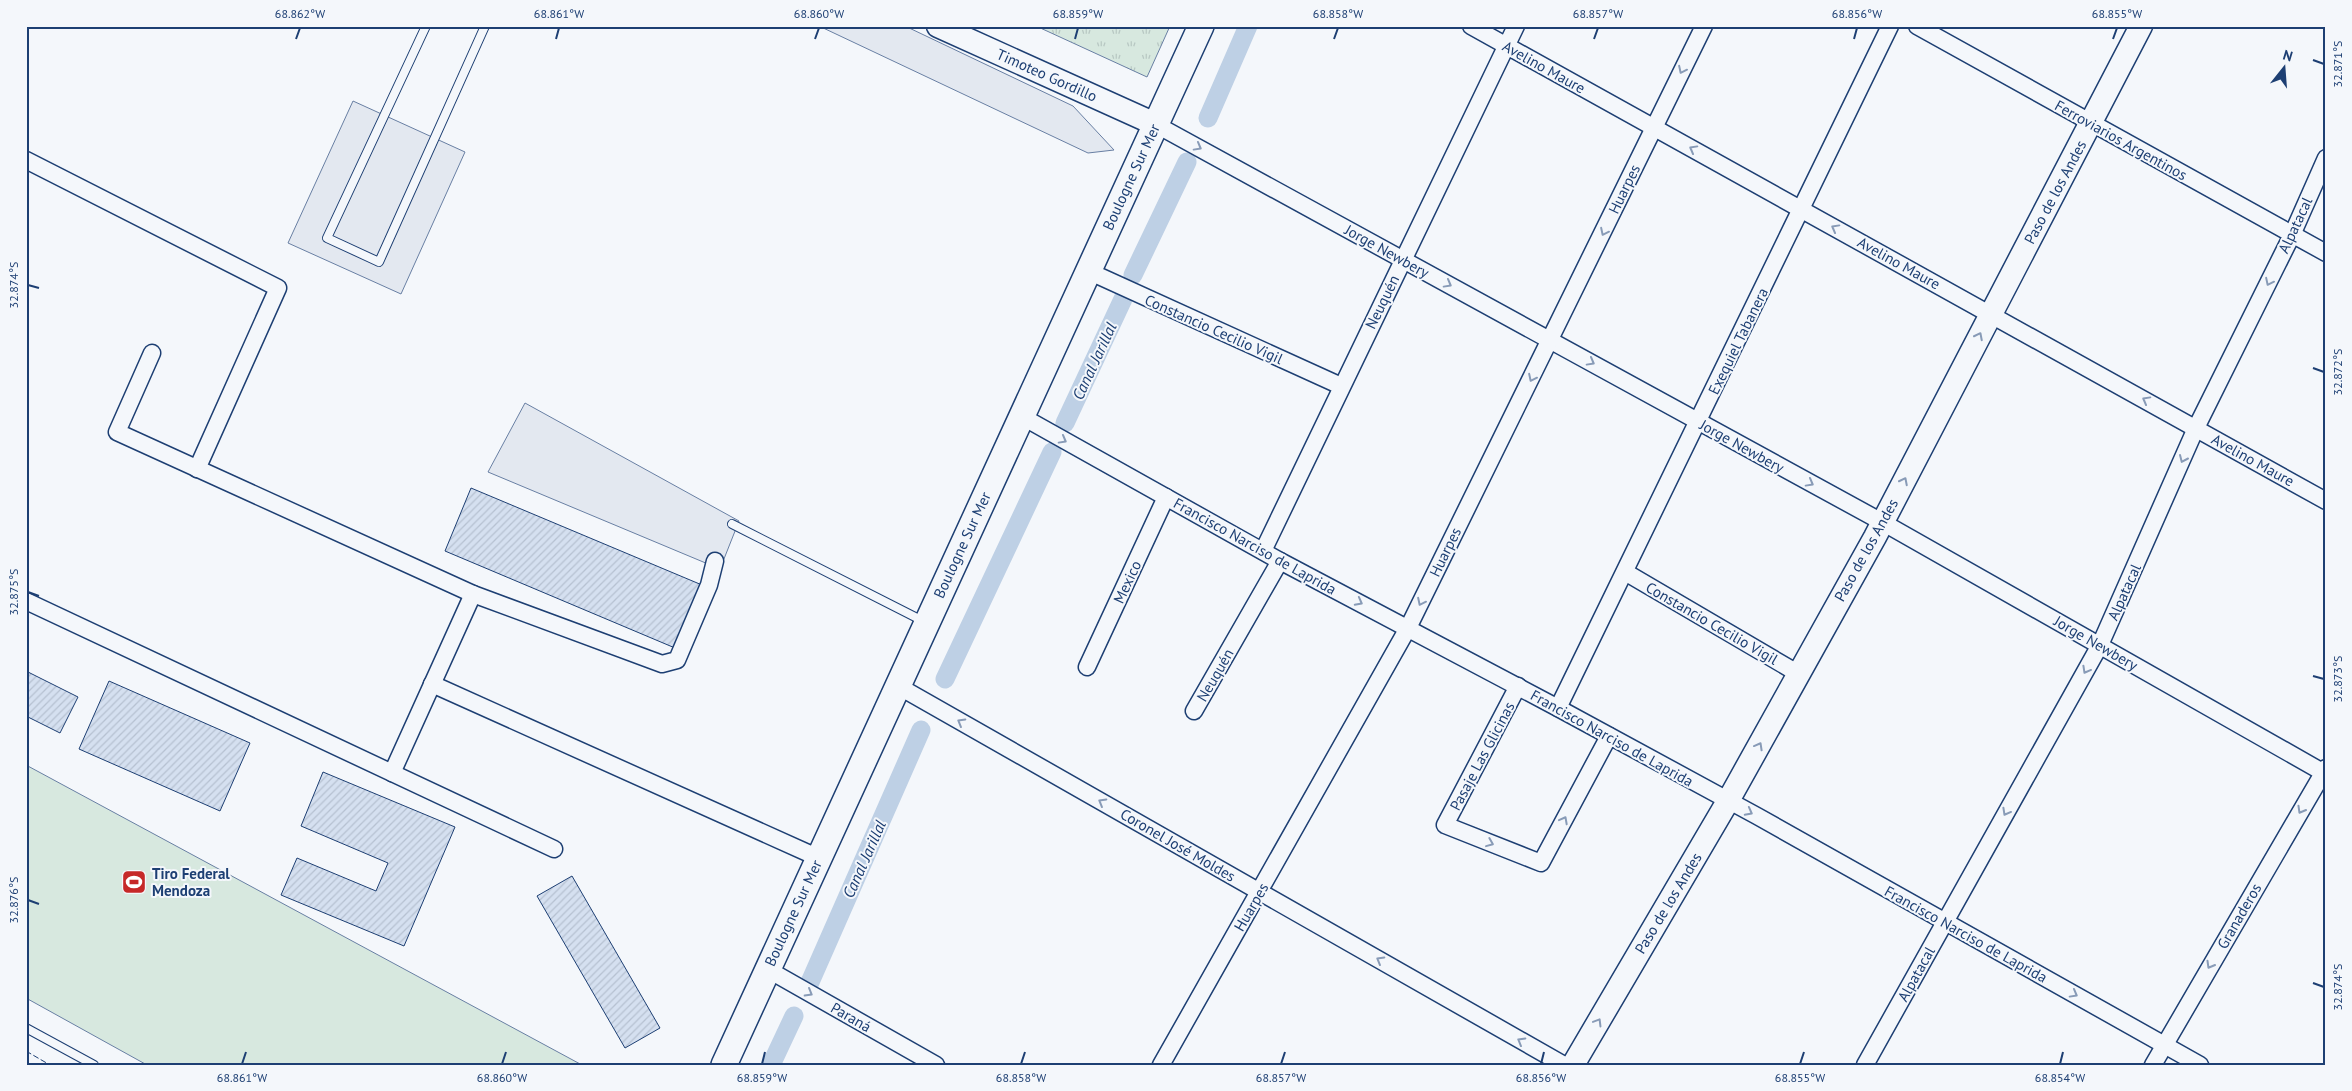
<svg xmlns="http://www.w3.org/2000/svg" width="2352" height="1091" viewBox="0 0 2352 1091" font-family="'PT Sans',sans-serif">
  <defs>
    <pattern id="park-tufts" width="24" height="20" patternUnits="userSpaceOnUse" patternTransform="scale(1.25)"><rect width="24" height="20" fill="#d7e8df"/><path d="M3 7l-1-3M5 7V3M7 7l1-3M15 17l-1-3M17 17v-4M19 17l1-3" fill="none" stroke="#b8c8c3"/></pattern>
    <pattern id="building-hatch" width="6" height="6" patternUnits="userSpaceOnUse" patternTransform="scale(1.25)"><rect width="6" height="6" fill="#d5e0f0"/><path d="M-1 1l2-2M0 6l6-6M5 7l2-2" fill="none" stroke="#b6c1d1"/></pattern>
  </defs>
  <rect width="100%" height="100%" fill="#f4f7fb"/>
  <!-- park -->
  <polygon fill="url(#park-tufts)" stroke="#687fa3" points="1036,26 1170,26 1147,77"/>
  <!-- pitch -->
  <polygon fill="#d7e8df" stroke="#687fa3" points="26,765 582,1065 147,1065 26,998"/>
  <!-- parking -->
  <g fill="#e3e8f0" stroke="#687fa3">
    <polygon points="819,26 905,26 1073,106 1114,150 1088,153"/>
    <polygon points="353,101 465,152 401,294 288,243"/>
    <polygon points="525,403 739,521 720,569 488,472"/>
  </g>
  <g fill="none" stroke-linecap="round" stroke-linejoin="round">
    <!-- canal -->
    <g stroke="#bed0e5" stroke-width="19">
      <polyline points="1208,118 1248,26"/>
      <polyline points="1133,275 1187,162"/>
      <polyline points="1065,423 1123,299"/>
      <polyline points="945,679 1052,452"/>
      <polyline points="807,989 921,730"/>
      <polyline points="771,1065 794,1016"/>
    </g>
  </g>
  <!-- building -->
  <g fill="url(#building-hatch)" stroke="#1d3f73">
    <polygon points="471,488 702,585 675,648 445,551"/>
    <polygon points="26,671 78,697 60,733 26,716"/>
    <polygon points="109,681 250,743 220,811 79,749"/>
    <polygon points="323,772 455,827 404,946 281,895 297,858 376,891 388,863 301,826"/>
    <polygon points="572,876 660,1028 625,1048 537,896"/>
  </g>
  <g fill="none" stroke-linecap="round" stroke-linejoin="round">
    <defs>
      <g id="lane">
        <polyline points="426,26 327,238 379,262 485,26"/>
        <polyline points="732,524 925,622"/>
        <polyline points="26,1028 94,1065"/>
      </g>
      <g id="street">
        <polyline points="1471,26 2326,501"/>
        <polyline points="1917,26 2326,253"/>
        <polyline points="1155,124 1882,522 2326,774"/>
        <polyline points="26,160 278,288 197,469"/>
        <polyline points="1088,271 1341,386"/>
        <polyline points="152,353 117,432 473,594 662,664 677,660 709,585 715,561"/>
        <polyline points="1021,416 1280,561 1558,708 1757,816 2200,1065"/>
        <polyline points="1263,551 1516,26"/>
        <polyline points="1625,572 1799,674"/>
        <polyline points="26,601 554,849"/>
        <polyline points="1087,667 1166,497"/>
        <polyline points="432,684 819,858"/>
        <polyline points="898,686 1564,1065"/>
        <polyline points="1518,686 1445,825 1541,863 1609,736"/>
        <polyline points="1558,708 1890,26"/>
        <polyline points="1194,711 1280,561"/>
        <polyline points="392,773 473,594"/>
        <polyline points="767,969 936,1065"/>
        <polyline points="1161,1065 1408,628 1704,26"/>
        <polyline points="1865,1065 2100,645 2196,428 2292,235 2326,158"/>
        <polyline points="2153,1065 2326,768"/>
      </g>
      <g id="secondary">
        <polyline points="938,26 1155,124"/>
        <polyline points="1573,1065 1728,801 1875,537 2141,26"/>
      </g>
      <polyline id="primary" points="724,1065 1201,26"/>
    </defs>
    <!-- lane casing -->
    <use href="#lane" stroke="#1d3f73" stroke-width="10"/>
    <!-- street casing -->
    <use href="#street" stroke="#1d3f73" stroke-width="19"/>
    <!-- secondary casing -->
    <use href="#secondary" stroke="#1d3f73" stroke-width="25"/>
    <!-- primary casing -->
    <use href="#primary" stroke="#1d3f73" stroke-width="28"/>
    <!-- lane -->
    <use href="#lane" stroke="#f4f7fb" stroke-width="8"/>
    <!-- street -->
    <use href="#street" stroke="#f4f7fb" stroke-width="16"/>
    <!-- secondary -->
    <use href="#secondary" stroke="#f4f7fb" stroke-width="22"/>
    <!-- primary -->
    <use href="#primary" stroke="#f4f7fb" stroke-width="25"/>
    <!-- fence -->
    <polyline stroke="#1d3f73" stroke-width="1" stroke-dasharray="6 2.5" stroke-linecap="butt" points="26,1051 50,1065"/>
  </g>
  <!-- one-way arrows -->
  <defs><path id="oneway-chevron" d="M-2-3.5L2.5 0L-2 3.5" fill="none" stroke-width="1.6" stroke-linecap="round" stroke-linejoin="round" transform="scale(1.25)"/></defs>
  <g stroke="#889bb7">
    <use href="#oneway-chevron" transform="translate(1682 70) rotate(116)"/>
    <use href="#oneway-chevron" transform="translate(1198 147) rotate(29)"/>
    <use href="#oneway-chevron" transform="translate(1693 149) rotate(-151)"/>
    <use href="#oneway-chevron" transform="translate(1835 228) rotate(-151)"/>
    <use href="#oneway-chevron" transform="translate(1604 232) rotate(116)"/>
    <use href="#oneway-chevron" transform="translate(2269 282) rotate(116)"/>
    <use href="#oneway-chevron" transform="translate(1448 284) rotate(29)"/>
    <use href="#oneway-chevron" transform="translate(1979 336) rotate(-63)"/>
    <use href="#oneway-chevron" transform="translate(1591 362) rotate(29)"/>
    <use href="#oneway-chevron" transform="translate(1532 378) rotate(116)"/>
    <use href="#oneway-chevron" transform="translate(2146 400) rotate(-151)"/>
    <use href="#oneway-chevron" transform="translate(1063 440) rotate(29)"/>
    <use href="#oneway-chevron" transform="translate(2183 459) rotate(114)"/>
    <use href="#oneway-chevron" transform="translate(1904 481) rotate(-63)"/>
    <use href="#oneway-chevron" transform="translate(1810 483) rotate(29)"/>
    <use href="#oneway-chevron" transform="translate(1359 602) rotate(28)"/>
    <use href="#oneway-chevron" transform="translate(1421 602) rotate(116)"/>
    <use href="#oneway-chevron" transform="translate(2086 670) rotate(119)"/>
    <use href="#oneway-chevron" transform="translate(961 722) rotate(-150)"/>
    <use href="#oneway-chevron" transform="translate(1759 746) rotate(-61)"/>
    <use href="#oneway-chevron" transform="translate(1102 802) rotate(-150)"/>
    <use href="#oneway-chevron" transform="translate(2301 810) rotate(120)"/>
    <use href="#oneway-chevron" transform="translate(1749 812) rotate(28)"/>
    <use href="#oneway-chevron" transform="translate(2006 812) rotate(119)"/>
    <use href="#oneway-chevron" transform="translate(1564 820) rotate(-62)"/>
    <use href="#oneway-chevron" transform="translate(1490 843) rotate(22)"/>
    <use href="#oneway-chevron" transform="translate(1380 960) rotate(-150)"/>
    <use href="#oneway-chevron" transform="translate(2210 965) rotate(120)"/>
    <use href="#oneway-chevron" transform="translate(809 993) rotate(30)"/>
    <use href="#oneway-chevron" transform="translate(2074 994) rotate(29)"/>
    <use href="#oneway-chevron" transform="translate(1598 1022) rotate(-59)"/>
    <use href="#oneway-chevron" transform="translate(1521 1041) rotate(-150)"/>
  </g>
  <!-- ticks -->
  <path fill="none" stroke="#1d3f73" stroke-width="2" d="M 296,39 L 300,28M 556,39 L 559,28M 815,39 L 819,28M 1075,39 L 1078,28M 1334,39 L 1338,28M 1594,39 L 1598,28M 1854,39 L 1857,28M 2113,39 L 2117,28M 2313,60 L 2324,64M 28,285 L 39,288M 2313,368 L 2324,372M 28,592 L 39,596M 2313,676 L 2324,679M 28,900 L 39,904M 2313,983 L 2324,987M 242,1064 L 246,1052M 502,1064 L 506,1052M 762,1064 L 765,1052M 1021,1064 L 1025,1052M 1281,1064 L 1285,1052M 1541,1064 L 1544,1052M 1800,1064 L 1804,1052M 2060,1064 L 2063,1052"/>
  <!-- icons -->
  <defs>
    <symbol id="stadium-square" viewBox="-11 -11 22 22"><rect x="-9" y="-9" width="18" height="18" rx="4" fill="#c62828" stroke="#f4f7fb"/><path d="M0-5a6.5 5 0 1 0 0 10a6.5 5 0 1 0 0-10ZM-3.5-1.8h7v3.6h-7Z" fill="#fff"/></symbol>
  </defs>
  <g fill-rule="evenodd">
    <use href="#stadium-square" x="120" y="868" width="28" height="28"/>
  </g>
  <g text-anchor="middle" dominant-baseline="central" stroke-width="4" stroke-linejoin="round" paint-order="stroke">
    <!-- street labels -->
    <g font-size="15" fill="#1d3f73" stroke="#f4f7fb">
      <text transform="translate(1544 67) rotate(29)">Avelino Maure</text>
      <text transform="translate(1047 75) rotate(24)">Timoteo Gordillo</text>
      <text transform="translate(2121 140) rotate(29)">Ferroviarios Argentinos</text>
      <text transform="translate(1131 177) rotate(-65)">Boulogne Sur Mer</text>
      <text transform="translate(1624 189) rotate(-64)">Huarpes</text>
      <text transform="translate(2055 192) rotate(-62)">Paso de los Andes</text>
      <text transform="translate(2295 225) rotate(-65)">Alpatacal</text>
      <text transform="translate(1387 251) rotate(29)">Jorge Newbery</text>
      <text transform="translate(1899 263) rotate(29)">Avelino Maure</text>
      <text transform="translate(1382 302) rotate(-64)">Neuquén</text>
      <text transform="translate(1214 329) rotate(24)">Constancio Cecilio Vigil</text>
      <text transform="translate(1738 341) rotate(-64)">Exequiel Tabanera</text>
      <text transform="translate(1742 446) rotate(29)">Jorge Newbery</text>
      <text transform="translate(2253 460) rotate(29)">Avelino Maure</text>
      <text transform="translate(962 545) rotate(-65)">Boulogne Sur Mer</text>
      <text transform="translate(1255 546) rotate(29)">Francisco Narciso de Laprida</text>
      <text transform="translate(1866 550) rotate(-61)">Paso de los Andes</text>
      <text transform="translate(1445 552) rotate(-64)">Huarpes</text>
      <text transform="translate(1127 582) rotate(-65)">Mexico</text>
      <text transform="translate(2124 592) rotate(-66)">Alpatacal</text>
      <text transform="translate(1712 623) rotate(30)">Constancio Cecilio Vigil</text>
      <text transform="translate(2096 643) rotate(30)">Jorge Newbery</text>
      <text transform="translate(1215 675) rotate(-60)">Neuquén</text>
      <text transform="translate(1612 738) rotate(29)">Francisco Narciso de Laprida</text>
      <text transform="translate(1482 756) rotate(-62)">Pasaje Las Glicinas</text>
      <text transform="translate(1178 845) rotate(30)">Coronel José Moldes</text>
      <text transform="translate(1668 903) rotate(-59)">Paso de los Andes</text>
      <text transform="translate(1251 907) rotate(-60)">Huarpes</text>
      <text transform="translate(793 913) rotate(-65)">Boulogne Sur Mer</text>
      <text transform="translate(2239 916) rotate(-60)">Granaderos</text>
      <text transform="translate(1966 934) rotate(29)">Francisco Narciso de Laprida</text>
      <text transform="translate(1916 974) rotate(-61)">Alpatacal</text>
      <text transform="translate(851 1017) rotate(30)">Paraná</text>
    </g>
    <!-- poi labels -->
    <g font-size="15" font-weight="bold" fill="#1d3f73" stroke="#f4f7fb" text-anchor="start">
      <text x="152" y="873">Tiro Federal<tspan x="152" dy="17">Mendoza</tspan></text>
    </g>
    <!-- water labels -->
    <g font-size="16" font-style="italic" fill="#1d3f73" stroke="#f4f7fb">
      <text transform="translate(1094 361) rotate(-65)">Canal Jarillal</text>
      <text transform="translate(864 859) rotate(-66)">Canal Jarillal</text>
    </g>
  </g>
  <!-- border -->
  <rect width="2352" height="1091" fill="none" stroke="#f4f7fb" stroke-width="55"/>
  <!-- north arrow -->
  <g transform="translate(2284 68) rotate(17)" stroke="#f4f7fb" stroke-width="4" paint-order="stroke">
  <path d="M0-4L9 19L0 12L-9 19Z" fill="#1d3f73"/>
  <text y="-8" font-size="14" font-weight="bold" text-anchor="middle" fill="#1d3f73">N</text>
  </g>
  <rect x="28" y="28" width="2296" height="1036" fill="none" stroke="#1d3f73" stroke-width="2"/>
  <g font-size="12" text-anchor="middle" fill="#1d3f73">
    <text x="300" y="18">68.862°W</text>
    <text x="559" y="18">68.861°W</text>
    <text x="819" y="18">68.860°W</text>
    <text x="1078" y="18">68.859°W</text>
    <text x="1338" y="18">68.858°W</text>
    <text x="1598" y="18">68.857°W</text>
    <text x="1857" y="18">68.856°W</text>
    <text x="2117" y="18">68.855°W</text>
    <text transform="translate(2338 64) rotate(-90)" y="4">32.871°S</text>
    <text transform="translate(14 285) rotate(-90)" y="4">32.874°S</text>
    <text transform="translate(2338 372) rotate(-90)" y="4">32.872°S</text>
    <text transform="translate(14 592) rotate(-90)" y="4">32.875°S</text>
    <text transform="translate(2338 679) rotate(-90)" y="4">32.873°S</text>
    <text transform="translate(14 900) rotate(-90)" y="4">32.876°S</text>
    <text transform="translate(2338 987) rotate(-90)" y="4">32.874°S</text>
    <text x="242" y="1082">68.861°W</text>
    <text x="502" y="1082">68.860°W</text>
    <text x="762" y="1082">68.859°W</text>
    <text x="1021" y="1082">68.858°W</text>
    <text x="1281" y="1082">68.857°W</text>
    <text x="1541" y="1082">68.856°W</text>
    <text x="1800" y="1082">68.855°W</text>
    <text x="2060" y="1082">68.854°W</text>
  </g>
</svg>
